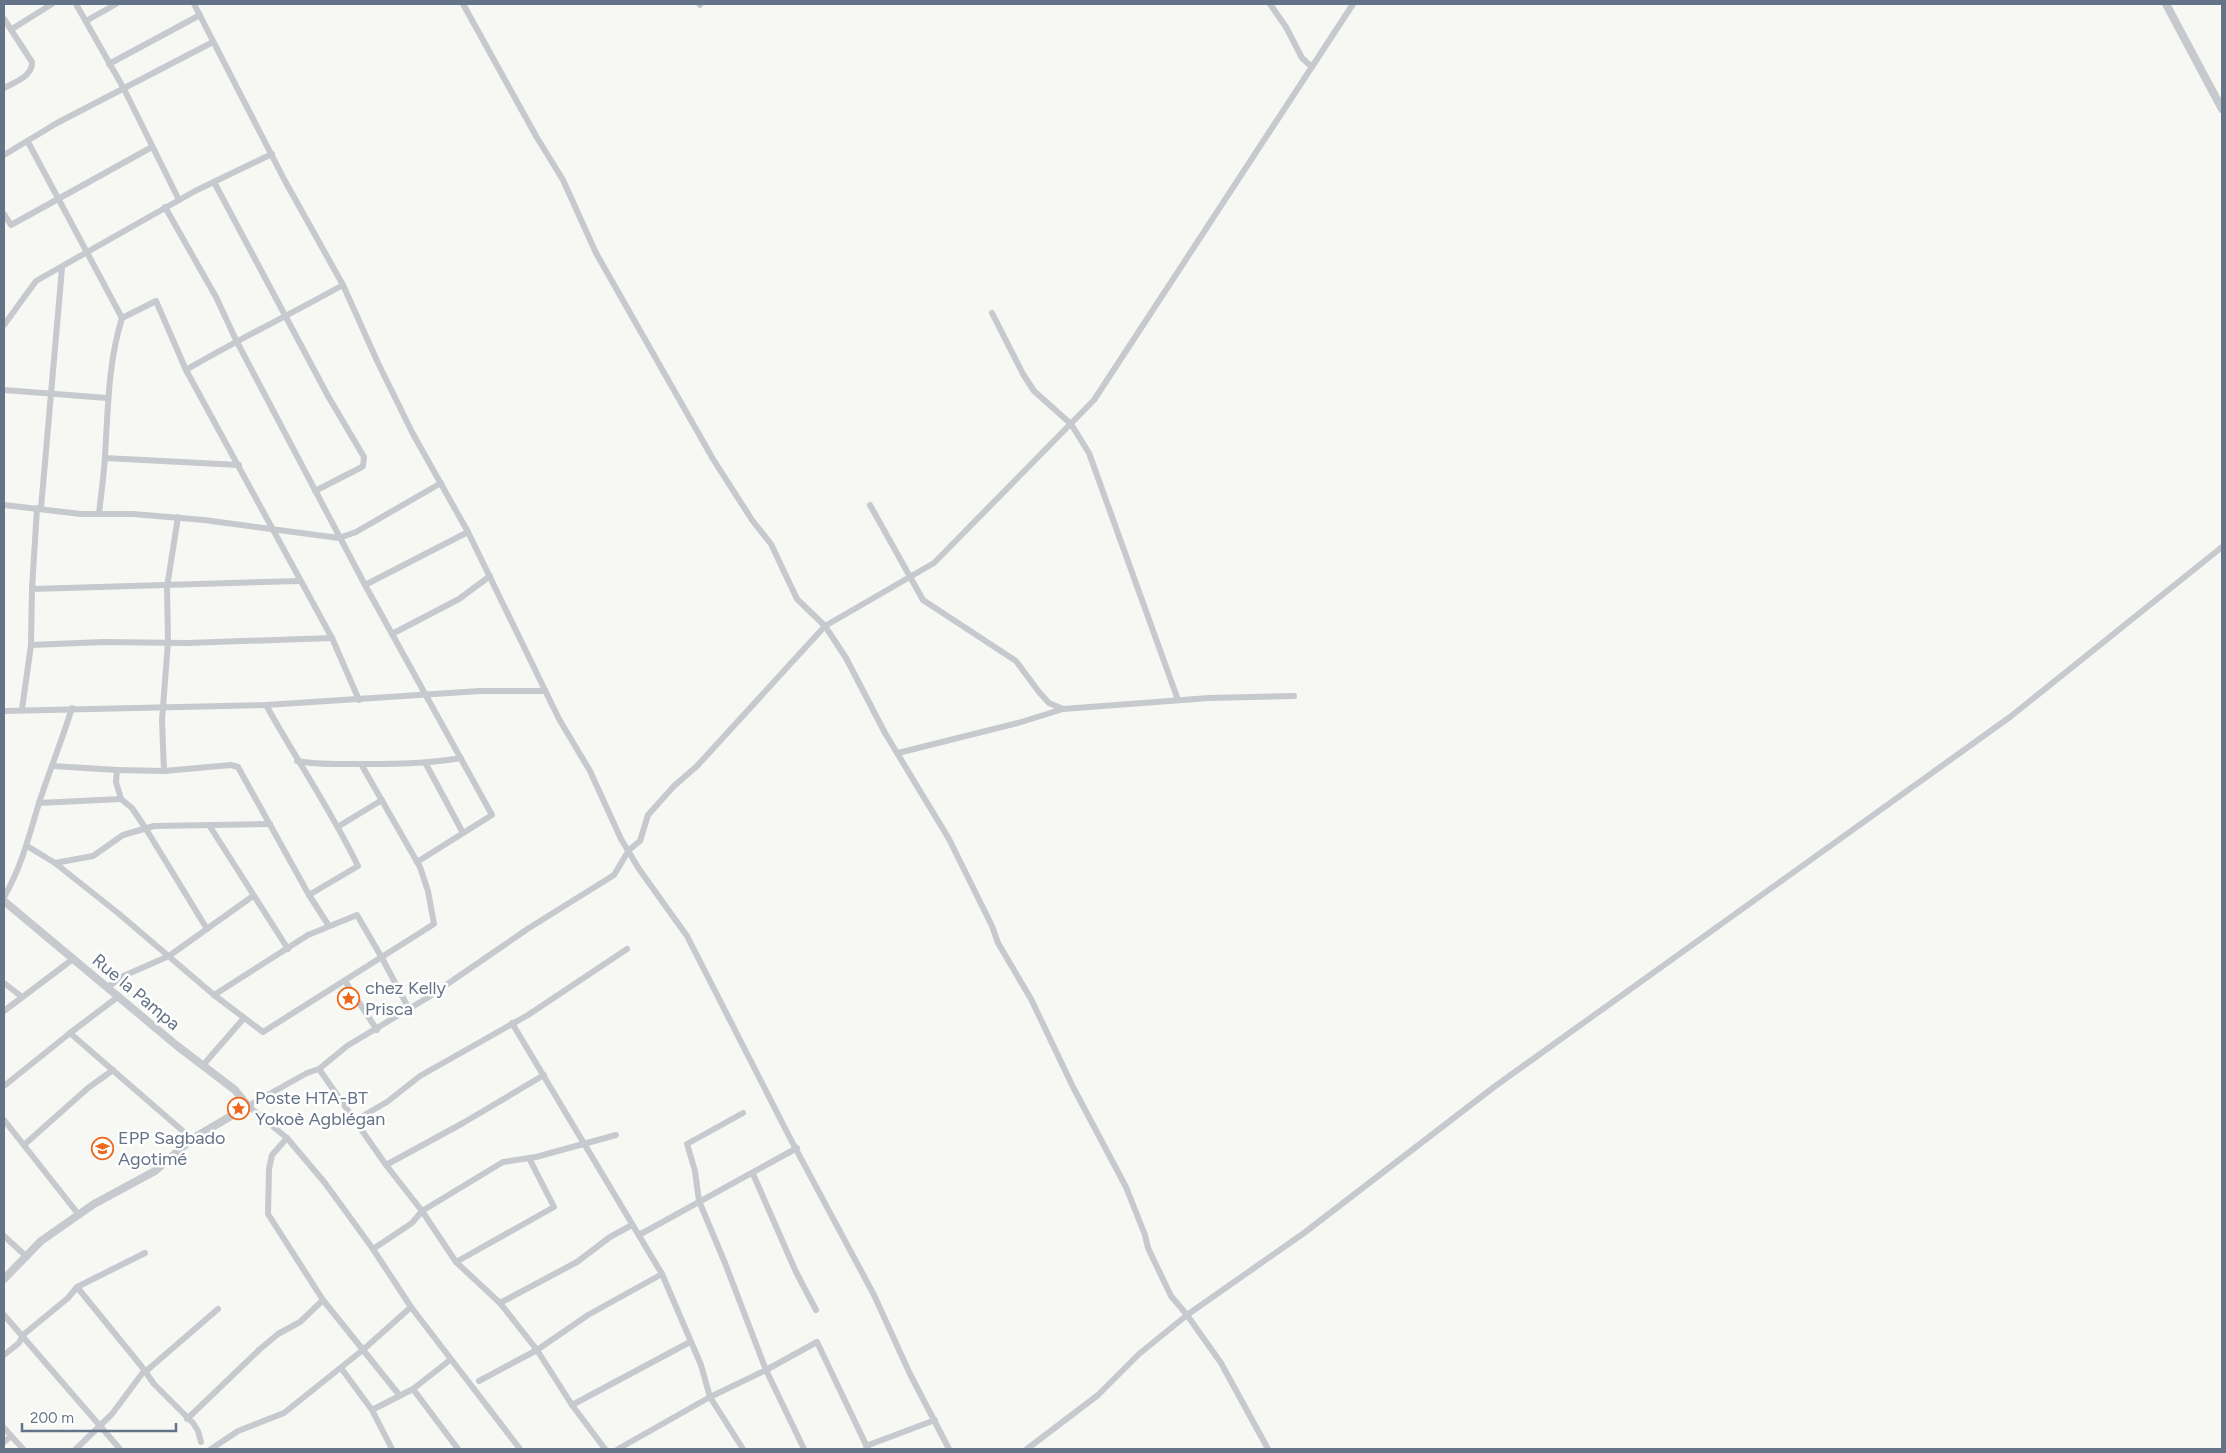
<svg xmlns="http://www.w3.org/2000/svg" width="2226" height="1453" viewBox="0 0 2226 1453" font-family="Figtree,sans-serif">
  <rect width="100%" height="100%" fill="#f7f7f4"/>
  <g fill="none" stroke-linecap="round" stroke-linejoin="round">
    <!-- minor -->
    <g stroke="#c6c9cd" stroke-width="6">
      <polyline points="76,4 124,89 179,200"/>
      <polyline points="194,4 285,181 343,285 378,363 413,434 468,532 559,719 590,771 621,839 639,869 687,936 790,1138 874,1295 910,1374 949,1449"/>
      <polyline points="463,4 536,136 563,180 596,253 713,459 752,520 771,544 797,599 825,626 846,658 885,733 949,839 992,926 998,943 1031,999 1073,1087 1126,1187 1145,1235 1148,1248 1171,1296 1187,1315 1221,1363 1268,1449"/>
      <polyline points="699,4 700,5"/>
      <polyline points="1270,4 1286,27 1302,58 1312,67"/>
      <path d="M 4,19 L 32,62 C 33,76 15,82 4,88"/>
      <polyline points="86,21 116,4"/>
      <polyline points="12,29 52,4"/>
      <polyline points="109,64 200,15"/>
      <polyline points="28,142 122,318 156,301 186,370 332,638 359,700"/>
      <polyline points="4,155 57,123 213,42"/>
      <polyline points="214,182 328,396 364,457 363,466 360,468 315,491"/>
      <polyline points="165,207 216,297 236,340 365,585 492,815 417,862"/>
      <polyline points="4,214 11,225 152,147"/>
      <polyline points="992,313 1023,374 1034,391 1071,424 1089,453 1178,700"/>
      <polyline points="4,325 36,281 195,191 272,154"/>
      <path d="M 186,370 C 237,340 291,314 343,285"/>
      <polyline points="4,390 107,398"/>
      <polyline points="105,458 239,465"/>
      <polyline points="4,505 81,514 133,514 204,520 339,538 356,532 441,483"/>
      <polyline points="870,505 923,600 1016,661 1039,692 1049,703 1063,709"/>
      <polyline points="37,508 32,589 300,581"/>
      <polyline points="41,508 62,268"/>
      <path d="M 99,514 C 101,494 104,475 105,456 C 108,409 108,363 122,318"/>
      <polyline points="178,517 167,587 168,642 162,720 164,771 231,765 238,767 309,895 329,926"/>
      <polyline points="365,585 468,532"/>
      <polyline points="392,634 459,599 490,576"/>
      <polyline points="31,645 103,642 187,643 332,638"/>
      <path d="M 266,705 C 296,759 331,810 358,866 L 309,895"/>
      <polyline points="22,709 31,645 32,589"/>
      <polyline points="4,711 266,705 480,691 545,691"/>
      <polyline points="898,753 1018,723 1063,709 1209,698 1294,696"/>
      <path d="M 297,761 C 317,765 337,764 358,764 C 393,764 426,764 461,758"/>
      <polyline points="426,764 463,833"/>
      <polyline points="53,766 117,770"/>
      <polyline points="164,771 117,770 116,782 121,799 132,808 146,829 207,929"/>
      <polyline points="39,803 121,799"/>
      <polyline points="209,825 288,949"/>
      <polyline points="339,826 382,800"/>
      <polyline points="27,846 55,863 118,913 214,995 263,1032 434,924 428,891 420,867 361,764"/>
      <polyline points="55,863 93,856 123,835 154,826 270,824"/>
      <path d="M 4,897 C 21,868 29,836 39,803 C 49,772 62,740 72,708"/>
      <polyline points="345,981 377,1030"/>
      <polyline points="4,983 22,997"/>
      <polyline points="108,987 121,977 169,956 253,896"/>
      <polyline points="214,995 308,935 357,915 382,958 409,1009"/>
      <polyline points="4,1011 73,959"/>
      <polyline points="512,1023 662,1274 701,1365 710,1397 743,1449"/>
      <polyline points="70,1033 119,996"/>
      <polyline points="204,1064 244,1018"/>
      <polyline points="319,1069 386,1165 422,1211 456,1262 500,1303 537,1350 572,1405 605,1449"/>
      <polyline points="4,1086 70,1033 192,1139"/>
      <polyline points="743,1113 687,1144 695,1171 699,1201 725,1263 766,1370 804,1449"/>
      <polyline points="4,1120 79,1215"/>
      <polyline points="354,1121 387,1102 420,1076 528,1015 627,949"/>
      <polyline points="287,1138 272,1155 269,1169 268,1214 323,1300 400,1396"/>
      <polyline points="24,1145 88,1088 113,1070"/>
      <polyline points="386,1165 463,1123 544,1075"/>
      <polyline points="753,1174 796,1272 816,1310"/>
      <polyline points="639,1235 797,1148"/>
      <polyline points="4,1236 27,1257"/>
      <polyline points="373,1249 412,1223 422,1211 503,1162 536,1157 616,1135"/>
      <polyline points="456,1262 554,1207 529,1158"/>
      <polyline points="77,1287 142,1367 154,1384 193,1423 198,1431 201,1442"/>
      <polyline points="500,1303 577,1262 610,1237 632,1225"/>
      <polyline points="4,1315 120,1449"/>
      <polyline points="4,1355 19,1343 23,1335 68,1298 77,1287 145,1253"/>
      <polyline points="341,1368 372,1410 392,1449"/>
      <polyline points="479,1381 537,1350 588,1315 662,1274"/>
      <polyline points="413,1389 458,1449"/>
      <polyline points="572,1405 690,1342"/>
      <polyline points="372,1410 413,1389 450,1360"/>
      <polyline points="187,1419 260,1349 278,1334 300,1322 323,1300"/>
      <polyline points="4,1428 23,1449"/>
      <polyline points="4,1442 11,1436"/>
      <polyline points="866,1446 935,1420"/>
      <polyline points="76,1449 112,1414 144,1371 145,1372 218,1309"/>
      <polyline points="211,1449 238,1431 284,1413 364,1349 411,1307"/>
      <polyline points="520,1449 411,1307 373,1249 325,1183 287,1138 248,1106 307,1073 319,1069 347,1046 427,998 529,928 614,875 629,850 640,841 648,815 674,786 697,766 825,626 934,563 1094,400 1353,4"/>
      <polyline points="618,1449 710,1397 766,1370 817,1342 868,1449"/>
      <polyline points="1027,1449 1098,1395 1139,1354 1187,1315 1304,1233 1494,1087 2010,717 2222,547"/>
    </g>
    <!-- tertiary -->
    <g stroke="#c6c9cd" stroke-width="8">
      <polyline points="2166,4 2222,109"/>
      <polyline points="4,901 176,1045 235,1090 248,1106 192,1139 155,1171 94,1204 41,1241 4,1279"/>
    </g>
  </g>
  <!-- icons -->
  <defs>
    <symbol id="sight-ring" viewBox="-11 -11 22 22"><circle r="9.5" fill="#fff" stroke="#ee671d" stroke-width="1.5"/><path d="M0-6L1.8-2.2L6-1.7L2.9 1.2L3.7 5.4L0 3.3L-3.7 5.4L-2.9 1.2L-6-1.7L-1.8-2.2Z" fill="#ee671d"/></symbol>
    <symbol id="school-ring" viewBox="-11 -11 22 22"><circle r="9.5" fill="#fff" stroke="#ee671d" stroke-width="1.5"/><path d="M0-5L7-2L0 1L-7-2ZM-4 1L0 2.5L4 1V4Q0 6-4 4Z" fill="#ee671d"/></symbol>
  </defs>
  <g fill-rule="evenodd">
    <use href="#sight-ring" x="336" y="986" width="25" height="25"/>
    <use href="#sight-ring" x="226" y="1096" width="25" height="25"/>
    <use href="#school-ring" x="90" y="1136" width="25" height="25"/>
  </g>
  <g text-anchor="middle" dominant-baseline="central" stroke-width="5" stroke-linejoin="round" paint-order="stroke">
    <!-- poi labels -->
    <g font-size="18" fill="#647387" stroke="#fff" text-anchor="start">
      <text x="365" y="988">chez Kelly<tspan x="365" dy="21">Prisca</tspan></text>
      <text x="255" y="1098">Poste HTA-BT<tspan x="255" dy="21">Yokoè Agblégan</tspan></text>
      <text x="118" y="1138">EPP Sagbado<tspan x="118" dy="21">Agotimé</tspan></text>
    </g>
    <!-- street labels -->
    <g font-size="18" fill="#647387" stroke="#fff">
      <text transform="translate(136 992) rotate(40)">Rue la Pampa</text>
    </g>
  </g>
  <!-- border -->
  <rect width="2226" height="1453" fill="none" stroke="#647387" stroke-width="10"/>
  <!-- scale -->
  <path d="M22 1423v8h154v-8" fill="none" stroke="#647387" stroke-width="2.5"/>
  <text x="30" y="1423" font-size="15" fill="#647387" stroke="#ffffff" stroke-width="4" paint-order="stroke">200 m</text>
</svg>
